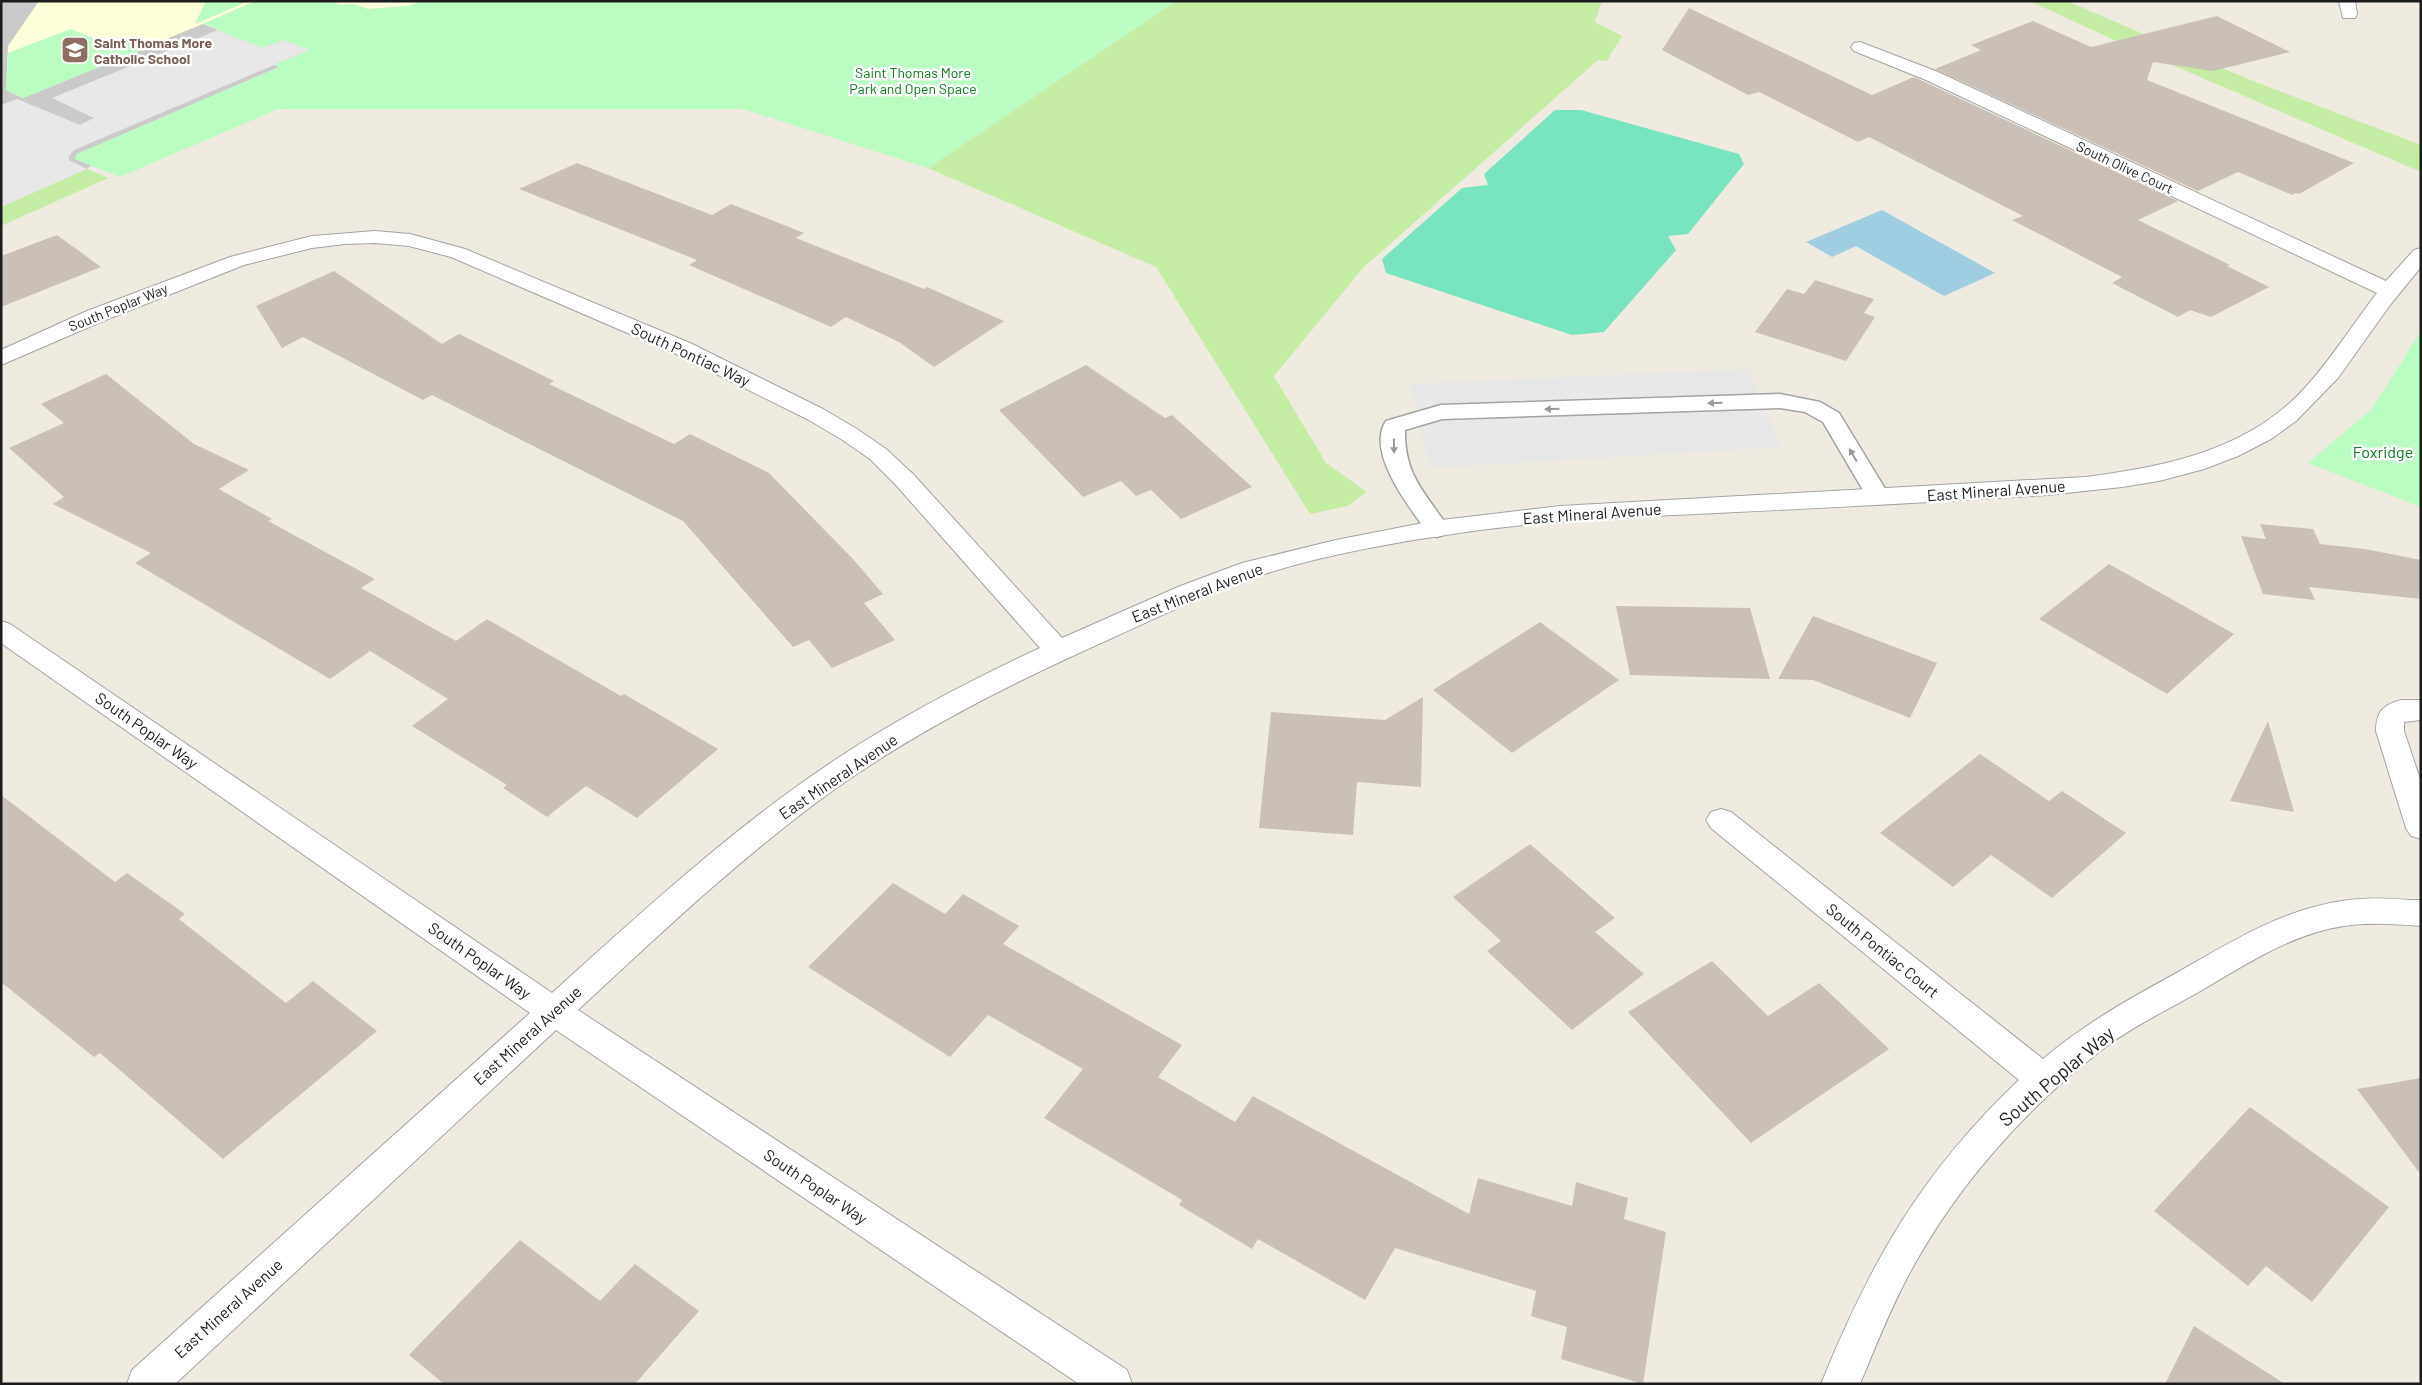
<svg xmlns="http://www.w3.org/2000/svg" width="2422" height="1385" viewBox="0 0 2422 1385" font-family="Barlow,sans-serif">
  <rect width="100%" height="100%" fill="#efebe1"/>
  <!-- education -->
  <g fill="#fdffda">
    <polygon points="39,1 258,1 23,98 6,90 8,46"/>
    <polygon points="330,1 422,1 409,6 368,9 353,4 340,5"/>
  </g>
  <!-- religious -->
  <polygon fill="#cacaca" points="1,1 39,1 8,46 6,90 23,98 203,24 262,48 283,40 309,50 275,65 279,67 77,154 75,159 91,165 87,169 1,207"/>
  <!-- grass -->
  <g fill="#c4eda3">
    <polygon points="1176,1 1602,1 1595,22 1622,36 1607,61 1598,60 1363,268 1274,376 1326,463 1367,492 1348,506 1310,514 1156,267 928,168"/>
    <polygon points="2030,1 2067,1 2248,79 2421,145 2421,172 2114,40"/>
    <polygon points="87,169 108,178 1,226 1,207"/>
  </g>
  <!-- park -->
  <g fill="#bafdc2">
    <polygon points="206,1 249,1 195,24"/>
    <polygon points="255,1 330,1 340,5 353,4 368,9 409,6 422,1 1176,1 928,168 743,109 278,109 120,177 75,159 77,154 279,67 274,65 308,51 283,40 262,48 203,24"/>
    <polygon points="71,29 102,42 137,40 152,46 23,98 6,90 8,53"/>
    <polygon points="2421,331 2421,507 2308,463 2372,409"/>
  </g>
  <!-- pitch -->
  <polygon fill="#79e4c0" points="1555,110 1581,110 1739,154 1744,164 1688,234 1668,236 1676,250 1604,332 1572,335 1386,273 1382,259 1462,188 1488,185 1484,174"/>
  <!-- parking -->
  <g fill="#e8e8e8">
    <polygon points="218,30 262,48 283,40 309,50 74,150 69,156 69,160 87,169 1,207 1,105 17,99 80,125 94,118 52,98"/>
    <polygon points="1749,369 1781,447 1430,468 1410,384"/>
  </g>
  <!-- water -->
  <polygon fill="#9ecee0" points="1882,210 1995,273 1944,296 1856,246 1832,257 1806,242"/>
  <!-- building -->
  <g fill="#cbc0b7">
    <polygon points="1689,8 1872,95 1914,77 2178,201 2138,220 2230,265 2227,266 2269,287 2211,317 2190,310 2178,317 2112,283 2122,277 2012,220 2023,216 1869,137 1858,142 1759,92 1748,95 1662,50"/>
    <polygon points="2217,16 2290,52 2213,71 2153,62 2147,80 2354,163 2299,194 2296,193 2292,195 2238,172 2198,191 1935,69 1981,50 1971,45 2033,21 2091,47"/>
    <polygon points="577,163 712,215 731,204 804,233 796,238 924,289 927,287 1004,321 934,367 899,342 846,317 831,327 689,265 697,260 519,189"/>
    <polygon points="57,235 101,267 1,307 1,256"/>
    <polygon points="334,271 442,344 459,334 554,381 549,384 674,444 690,434 769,473 853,559 883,594 864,603 895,640 832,668 809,640 793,647 683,521 432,395 423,400 303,337 282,348 256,306"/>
    <polygon points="1815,280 1874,299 1864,313 1875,317 1846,361 1755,332 1787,289 1804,294"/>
    <polygon points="1086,365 1165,418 1172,415 1252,487 1181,519 1151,490 1136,496 1121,481 1083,497 999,410"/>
    <polygon points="106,374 194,444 249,470 219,489 272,519 268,521 375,579 361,588 456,641 487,619 621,696 624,694 718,749 637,818 586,786 547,817 503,788 507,785 412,726 448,699 370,651 330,679 135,563 151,553 53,504 64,497 9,448 64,423 41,404"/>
    <polygon points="2260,524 2313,529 2320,544 2365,549 2421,560 2421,599 2309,587 2315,600 2263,594 2241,536 2266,539"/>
    <polygon points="2109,564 2234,634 2167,694 2039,619"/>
    <polygon points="1616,606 1750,608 1770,679 1630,675"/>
    <polygon points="1813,616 1937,663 1910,718 1813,680 1778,679"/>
    <polygon points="1540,622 1619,680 1512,753 1433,690"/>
    <polygon points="1423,697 1421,787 1357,782 1353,835 1259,828 1271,712 1385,720"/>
    <polygon points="2268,721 2294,812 2230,801"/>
    <polygon points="1980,754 2049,801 2062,791 2126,833 2052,898 1991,855 1953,887 1880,833"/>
    <polygon points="1,795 115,882 127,873 185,914 179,919 286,1003 313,981 377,1031 223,1159 100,1053 94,1057 1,982"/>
    <polygon points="1530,844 1615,918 1595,932 1644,974 1572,1030 1487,951 1501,941 1453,897"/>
    <polygon points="893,883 945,914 963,894 1019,926 1003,944 1182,1045 1158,1077 1235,1122 1253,1096 1469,1214 1478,1178 1572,1206 1576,1182 1628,1198 1624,1219 1666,1232 1643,1384 1561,1359 1567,1327 1531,1316 1536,1291 1395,1248 1365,1300 1258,1239 1252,1249 1179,1205 1182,1200 1044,1118 1083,1069 988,1015 950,1057 808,967"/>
    <polygon points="1712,961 1768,1016 1819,983 1889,1049 1751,1143 1628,1012"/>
    <polygon points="2421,1078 2421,1175 2357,1089"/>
    <polygon points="2250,1107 2389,1207 2312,1302 2266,1266 2248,1286 2154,1211"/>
    <polygon points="520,1240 600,1301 635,1264 699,1311 635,1384 444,1384 409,1355"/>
    <polygon points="2194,1326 2285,1384 2165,1384"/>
  </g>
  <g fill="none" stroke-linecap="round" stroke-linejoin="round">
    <defs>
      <path id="lane" d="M 1780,394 L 1820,402 L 1839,413 L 1890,497 L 1886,502 L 1878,504 L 1870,502 L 1823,422 L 1805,412 L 1780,408 L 1442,419 L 1405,430 C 1404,476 1426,493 1449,529 L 1445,534 L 1437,537 L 1429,534 C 1411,510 1365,452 1386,421 L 1441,405 Z"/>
      <g id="street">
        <polygon points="2339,1 2355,1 2357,14 2355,18 2343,18"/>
        <path d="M 1860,42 L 1938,72 L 2386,281 L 2414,250 L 2421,248 L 2421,267 L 2390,305 L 2338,378 L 2296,421 L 2271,439 L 2238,456 L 2204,469 L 2159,481 L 2122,487 L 2047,495 C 1937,502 1826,508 1716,513 C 1632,517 1549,520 1466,532 C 1397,542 1327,554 1261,575 C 1209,592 1161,616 1112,638 C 1016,681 921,728 835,789 C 743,855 661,933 578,1010 L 1127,1370 L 1132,1384 L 1079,1384 L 556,1030 L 175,1384 L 127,1384 L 132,1370 L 530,1013 L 1,643 L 1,621 L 10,624 L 552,993 C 644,910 735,826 838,758 C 902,716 971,680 1040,648 L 895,484 L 870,459 L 841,439 L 807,419 L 674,353 L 451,257 L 409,246 L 375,243 L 345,244 L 312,248 L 244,265 L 103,321 L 1,365 L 1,350 L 87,311 L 230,257 L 312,236 L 375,231 L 410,234 L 465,249 L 690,343 L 823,409 L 857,429 L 886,449 L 913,474 L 1062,638 L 1178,587 L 1242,563 L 1336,540 L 1433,521 L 1560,506 L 2085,477 C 2164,467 2246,451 2303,390 C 2331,360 2352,325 2377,293 L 1926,80 L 1854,51 L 1851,47 L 1854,43 Z"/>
        <path d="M 2401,700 L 2421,700 L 2421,720 L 2404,722 L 2404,731 L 2421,782 L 2421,839 L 2411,836 L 2406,828 L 2376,731 C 2376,712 2383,705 2401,700 Z"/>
        <path d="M 1721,809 L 1731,812 L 2043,1059 C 2083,1025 2127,1000 2173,975 C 2226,945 2280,910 2342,901 C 2365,897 2387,898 2410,900 L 2421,900 L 2421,926 C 2395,924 2369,922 2344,926 C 2290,934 2243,966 2197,993 C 2167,1010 2135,1025 2107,1046 C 2026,1107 1955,1187 1907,1278 C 1889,1312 1875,1348 1860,1384 L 1821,1384 C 1871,1261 1922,1172 2019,1080 L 1711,828 L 1706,820 L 1711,812 Z"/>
      </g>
    </defs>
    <!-- lane casing -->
    <use href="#lane" stroke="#a3a3a3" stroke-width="3"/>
    <!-- street casing -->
    <use href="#street" stroke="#a3a3a3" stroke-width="2"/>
    <!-- lane -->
    <use href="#lane" fill="#fff" fill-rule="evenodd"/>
    <!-- street -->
    <use href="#street" fill="#fff" fill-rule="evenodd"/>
  </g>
  <!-- one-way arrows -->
  <defs><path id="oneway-solid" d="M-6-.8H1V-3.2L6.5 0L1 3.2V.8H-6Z" transform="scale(1.25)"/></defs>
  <g fill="#999">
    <use href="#oneway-solid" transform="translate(1715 403) rotate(178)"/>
    <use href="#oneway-solid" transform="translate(1552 409) rotate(178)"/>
    <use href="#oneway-solid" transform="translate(1394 446) rotate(89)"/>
    <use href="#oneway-solid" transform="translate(1853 455) rotate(-121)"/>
  </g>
  <!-- icons -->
  <defs>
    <symbol id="school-square" viewBox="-11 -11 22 22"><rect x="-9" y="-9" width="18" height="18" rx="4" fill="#8d6e63" stroke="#fff"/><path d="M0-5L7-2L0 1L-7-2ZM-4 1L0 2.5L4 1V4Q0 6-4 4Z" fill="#fff"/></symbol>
  </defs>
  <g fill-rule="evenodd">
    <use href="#school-square" x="59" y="34" width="32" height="32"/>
  </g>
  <g text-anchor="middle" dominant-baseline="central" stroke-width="5" stroke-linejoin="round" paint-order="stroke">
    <!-- far-education labels -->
    <g font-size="14" font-weight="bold" fill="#785e54" stroke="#fff" text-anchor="start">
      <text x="94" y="42">Saint Thomas More<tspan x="94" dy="16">Catholic School</tspan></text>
    </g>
    <!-- far-park labels -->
    <g font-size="14" fill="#048114" stroke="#fff">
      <text x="913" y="72">Saint Thomas More<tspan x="913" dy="16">Park and Open Space</tspan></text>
    </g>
    <!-- far-street labels -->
    <g font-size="14" fill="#1c1c1c" stroke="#fff">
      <text transform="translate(2125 167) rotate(25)">South Olive Court</text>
      <text transform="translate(118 307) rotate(-22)">South Poplar Way</text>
    </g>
    <!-- street labels -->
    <g font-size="16" fill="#1c1c1c" stroke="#fff">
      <text transform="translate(691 354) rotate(25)">South Pontiac Way</text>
      <text transform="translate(1996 490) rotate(-4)">East Mineral Avenue</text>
      <text transform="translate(1592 513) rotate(-4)">East Mineral Avenue</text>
      <text transform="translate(1197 592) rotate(-21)">East Mineral Avenue</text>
      <text transform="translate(147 730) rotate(35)">South Poplar Way</text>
      <text transform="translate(838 776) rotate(-34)">East Mineral Avenue</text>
      <text transform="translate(1883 950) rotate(39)">South Pontiac Court</text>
      <text transform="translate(480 960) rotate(35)">South Poplar Way</text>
      <text transform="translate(527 1035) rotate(-42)">East Mineral Avenue</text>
      <text transform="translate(816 1186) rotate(34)">South Poplar Way</text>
      <text transform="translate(228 1308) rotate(-42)">East Mineral Avenue</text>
    </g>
    <!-- park labels -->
    <g font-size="16" fill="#048114" stroke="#fff">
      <text x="2383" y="451">Foxridge</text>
    </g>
    <!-- near-street labels -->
    <g font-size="19" fill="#1c1c1c" stroke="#fff">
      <text transform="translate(2056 1076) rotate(-40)">South Poplar Way</text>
    </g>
  </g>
  <!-- border -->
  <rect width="2422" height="1385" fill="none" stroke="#1c1c1c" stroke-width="5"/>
</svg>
